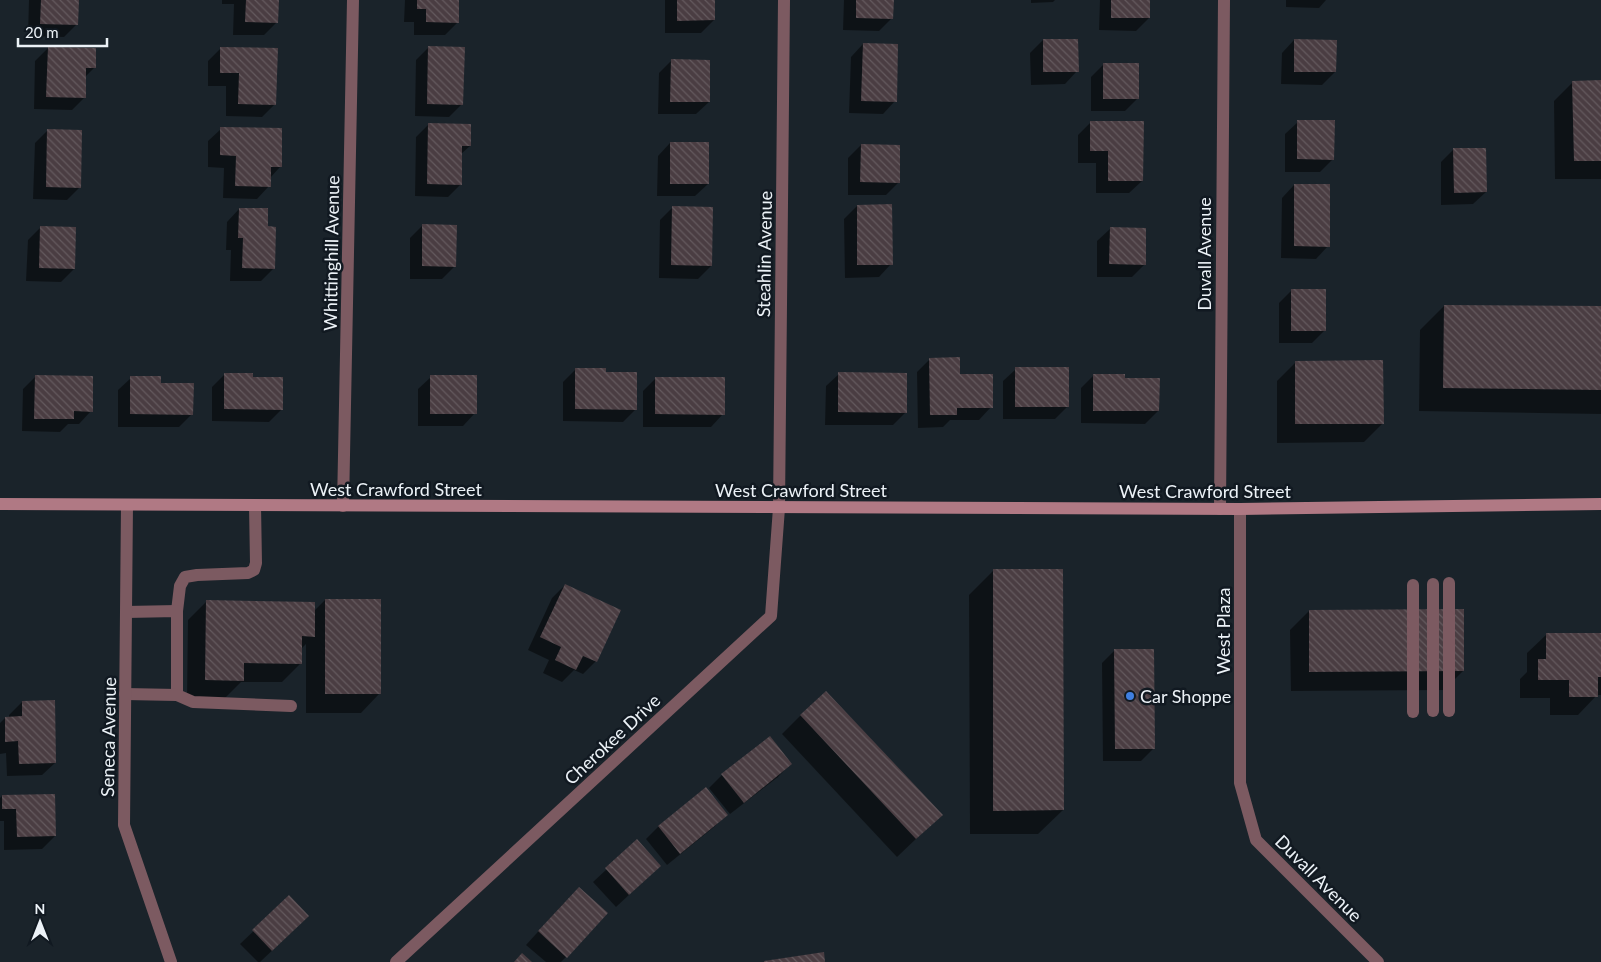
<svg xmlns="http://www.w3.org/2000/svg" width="1601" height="962" viewBox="0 0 1601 962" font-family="Lato,sans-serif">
  <defs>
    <pattern id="building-back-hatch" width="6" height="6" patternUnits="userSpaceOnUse" patternTransform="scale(1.25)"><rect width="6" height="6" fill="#4a3d42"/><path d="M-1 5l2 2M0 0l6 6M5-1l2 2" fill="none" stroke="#645a5e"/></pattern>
  </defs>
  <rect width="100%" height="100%" fill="#1a232a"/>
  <!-- shadow -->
  <g fill="#0007">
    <polygon points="29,0 78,0 77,24 64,37 28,36"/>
    <polygon points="222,0 278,0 277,22 264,35 233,35 234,4 222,4"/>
    <polygon points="405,0 458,0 458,22 445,35 414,35 414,22 404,22"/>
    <polygon points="665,0 713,0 714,20 701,33 665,33"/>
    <polygon points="844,0 893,0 892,18 879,31 843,30"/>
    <polygon points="1031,0 1055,0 1053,2 1031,3"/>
    <polygon points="1100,0 1149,0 1149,18 1136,31 1099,30"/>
    <polygon points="1286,0 1326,0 1319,8 1286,7"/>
    <polygon points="1043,40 1077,71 1065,84 1031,85 1030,53"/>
    <polygon points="1294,40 1335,72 1322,85 1281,84 1282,53"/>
    <polygon points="863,44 895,101 883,114 849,113 851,57"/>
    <polygon points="429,47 462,104 449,117 415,116 416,60"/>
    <polygon points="48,48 94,68 85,77 84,98 72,110 34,109 35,61"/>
    <polygon points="221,48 275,104 262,117 226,116 226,86 208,86 208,61"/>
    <polygon points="671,61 709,102 696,114 658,114 659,73"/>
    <polygon points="1104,64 1138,98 1125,111 1091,111 1091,77"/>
    <polygon points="1573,82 1601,82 1601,179 1555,179 1554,101"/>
    <polygon points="1091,122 1142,181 1129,193 1096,193 1096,163 1078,163 1078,135"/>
    <polygon points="1298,122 1333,159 1320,172 1285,172 1285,134"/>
    <polygon points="429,124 470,146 461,154 460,185 448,197 415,196 416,137"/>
    <polygon points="221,129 280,167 270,178 269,186 257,199 223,198 224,168 208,167 208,141"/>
    <polygon points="47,131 80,187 67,200 33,199 35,143"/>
    <polygon points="670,143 708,184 695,196 657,196 658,156"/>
    <polygon points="861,145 898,183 886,195 848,195 848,158"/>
    <polygon points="1454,149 1486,192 1473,204 1441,205 1441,162"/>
    <polygon points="1294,185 1328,246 1316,259 1281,258 1282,198"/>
    <polygon points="857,206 891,264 879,277 845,278 844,219"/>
    <polygon points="673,207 711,266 698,279 659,278 660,220"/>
    <polygon points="239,209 266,227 274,268 261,281 230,281 231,250 226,250 227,222"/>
    <polygon points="423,225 455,266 442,279 410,279 410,238"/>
    <polygon points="40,228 74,269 61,282 26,281 28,240"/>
    <polygon points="1110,229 1145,264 1132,277 1097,277 1097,241"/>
    <polygon points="1292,290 1325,330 1312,343 1279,343 1279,303"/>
    <polygon points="1444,306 1601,308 1601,414 1419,411 1420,330"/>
    <polygon points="930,359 958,375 991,407 979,420 950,420 943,427 918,428 917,372"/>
    <polygon points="1296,362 1383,423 1364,442 1277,443 1277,381"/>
    <polygon points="576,369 604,374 636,409 623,422 563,421 563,382"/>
    <polygon points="1016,369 1067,407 1055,419 1003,419 1003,381"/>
    <polygon points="225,374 252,379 282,409 269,422 212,421 212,387"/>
    <polygon points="839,374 906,412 893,425 825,425 826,386"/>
    <polygon points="1094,375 1124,379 1158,411 1145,424 1081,423 1081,388"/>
    <polygon points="36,376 91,411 79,424 68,424 60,432 22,431 23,389"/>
    <polygon points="431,377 475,413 463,426 418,426 418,389"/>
    <polygon points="131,378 160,385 192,414 179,427 118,427 118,390"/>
    <polygon points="656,378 723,414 711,427 643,427 643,391"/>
    <polygon points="993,571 1063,810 1038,834 970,834 969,595"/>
    <polygon points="565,585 596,661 583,674 574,670 562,682 543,673 549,660 528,650 552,598"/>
    <polygon points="325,600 379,694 361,713 306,713 306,644 301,649 301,663 282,682 241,682 224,699 187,699 188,620 207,601 314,611"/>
    <polygon points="1309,611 1463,671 1444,690 1291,691 1290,630"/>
    <polygon points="1546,635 1601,635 1601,695 1597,695 1578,715 1550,715 1550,698 1520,698 1520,679 1527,672 1527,653"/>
    <polygon points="1115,650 1154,748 1141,761 1103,761 1102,663"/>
    <polygon points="22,702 55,763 42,775 7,776 6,753 0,754 0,723 5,718 9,718 9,715"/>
    <polygon points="801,715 941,815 897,857 782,734"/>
    <polygon points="769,738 790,764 778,777 730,814 709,788 722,775"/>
    <polygon points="706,789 727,814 714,827 667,865 646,839 658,827"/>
    <polygon points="2,796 55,836 42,849 4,850 4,821 0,821 0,798"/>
    <polygon points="637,841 660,866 616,907 593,882"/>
    <polygon points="289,897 295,929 260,962 258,962 240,944"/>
    <polygon points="566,901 566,957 561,962 546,962 526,945"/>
  </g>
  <!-- building -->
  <g fill="url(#building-back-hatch)">
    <polygon points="41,0 79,0 78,25 40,24"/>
    <polygon points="246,0 279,0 278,23 245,22"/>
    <polygon points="417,0 459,0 459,23 426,22 426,9 417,9"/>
    <polygon points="677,0 715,0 715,20 677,21"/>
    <polygon points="856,0 894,0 893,19 856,18"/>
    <rect x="1111" y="0" width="39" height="18"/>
    <polygon points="1043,39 1078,39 1079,72 1043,72"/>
    <polygon points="1294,39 1337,40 1336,72 1294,72"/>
    <polygon points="863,43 898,44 897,102 861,101"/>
    <polygon points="428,46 465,47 463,105 427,104"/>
    <polygon points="48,47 96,48 96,68 86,68 86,98 46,97"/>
    <polygon points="220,47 278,48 276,105 238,104 239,73 220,73"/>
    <polygon points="671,59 710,60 710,102 670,102"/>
    <rect x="1103" y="63" width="36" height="36"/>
    <polygon points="1601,80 1601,161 1574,161 1572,81"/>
    <polygon points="1297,120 1335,120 1334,160 1297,159"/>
    <polygon points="1090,121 1144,121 1143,181 1108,181 1108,151 1090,151"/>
    <polygon points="428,123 471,124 471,146 462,146 462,185 427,184"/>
    <polygon points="220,127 282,128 282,167 271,167 271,187 235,186 236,156 220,155"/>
    <polygon points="47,129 82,130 81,188 46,187"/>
    <rect x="670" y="142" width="39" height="42"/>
    <polygon points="861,144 900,145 900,183 860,182"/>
    <polygon points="1453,148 1486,148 1487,192 1454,193"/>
    <polygon points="1294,184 1330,184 1330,247 1294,246"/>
    <polygon points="892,204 893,265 857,265 857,205"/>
    <polygon points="672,206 713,207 712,266 671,265"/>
    <polygon points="239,208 268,208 268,226 276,227 275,269 242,268 243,238 238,238"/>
    <polygon points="422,224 457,225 456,267 422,266"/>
    <polygon points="40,226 76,227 75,269 39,268"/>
    <polygon points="1110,227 1146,228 1146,265 1109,264"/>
    <rect x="1291" y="289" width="35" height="42"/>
    <polygon points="1444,305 1601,306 1601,390 1443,388"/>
    <polygon points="960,357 960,374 993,374 993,408 957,408 957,415 930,415 929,358"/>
    <polygon points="1383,360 1384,424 1295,424 1295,361"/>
    <rect x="1015" y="367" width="54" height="40"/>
    <polygon points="575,368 606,368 606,372 637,372 637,410 575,409"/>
    <polygon points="838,372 907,373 907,413 838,412"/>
    <polygon points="224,373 253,373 253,377 283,377 283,410 224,409"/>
    <polygon points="1093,374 1125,374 1125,378 1160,378 1159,411 1093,411"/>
    <polygon points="35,375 93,376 93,412 74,411 74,419 34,419"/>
    <rect x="430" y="375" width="47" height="39"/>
    <polygon points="130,376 161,376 161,383 194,383 193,415 130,414"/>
    <polygon points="655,377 725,377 725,415 655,414"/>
    <polygon points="993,569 1063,569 1064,810 993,811"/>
    <polygon points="565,584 621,610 597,662 583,656 576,670 555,660 561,647 540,637"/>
    <rect x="325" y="599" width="56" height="95"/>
    <polygon points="206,600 315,602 315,637 302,636 302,664 244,663 244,681 205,680"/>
    <polygon points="1464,609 1464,671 1309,672 1309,610"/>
    <polygon points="1546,633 1601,633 1601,677 1598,677 1598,697 1569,697 1569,680 1538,680 1538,659 1546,659"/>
    <polygon points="1114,649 1154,649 1155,749 1115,749"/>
    <polygon points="826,691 943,815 916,839 800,715"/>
    <polygon points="55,700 56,763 19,764 18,741 5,742 5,717 22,716 22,701"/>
    <polygon points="770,736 792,764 744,803 721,774"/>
    <polygon points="706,787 728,815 680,854 658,826"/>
    <polygon points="55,794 56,836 17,837 16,809 2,809 2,795"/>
    <polygon points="637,839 661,866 629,895 605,868"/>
    <polygon points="579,887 608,913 567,958 538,931"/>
    <polygon points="289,895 309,916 272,951 252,930"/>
    <polygon points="824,952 825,962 764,962 764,961"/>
    <polygon points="522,953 532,962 514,962"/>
  </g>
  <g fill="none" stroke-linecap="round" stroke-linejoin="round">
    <!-- service -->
    <g stroke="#7c5a61" stroke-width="12">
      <polyline points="1449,583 1449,711"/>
      <polyline points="1433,584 1433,711"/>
      <polyline points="1413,585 1413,712"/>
      <polyline points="177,611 180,586 185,577 197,575 248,573 254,570 256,563 255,505"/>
      <polyline points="126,612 177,611 177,695"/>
      <polyline points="125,694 177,695 193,702 291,706"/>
    </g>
    <!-- minor -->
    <g stroke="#7c5a61" stroke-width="12">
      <polyline points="127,505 124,825 171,962"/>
      <polyline points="343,506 353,0"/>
      <polyline points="779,508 784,0"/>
      <polyline points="1220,509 1224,0"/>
      <polyline points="1240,509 1240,783 1256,840 1378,962"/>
    </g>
    <!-- tertiary -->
    <polyline stroke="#7c5a61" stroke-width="12" points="396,962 771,616 779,508"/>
    <!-- secondary -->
    <polyline stroke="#b07984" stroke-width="12" points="0,504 1240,509 1601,504"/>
  </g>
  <!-- markers -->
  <circle fill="#3f7fe0" stroke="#111921" stroke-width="2" cx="1130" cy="696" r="5"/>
  <g text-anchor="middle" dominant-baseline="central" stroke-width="5" stroke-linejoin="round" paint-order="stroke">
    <!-- street labels -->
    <g font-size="18" fill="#ecf2f7" stroke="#111921">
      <text transform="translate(331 253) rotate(-89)">Whittinghill Avenue</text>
      <text transform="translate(764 254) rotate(-89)">Steahlin Avenue</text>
      <text transform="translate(1204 254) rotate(-90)">Duvall Avenue</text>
      <text x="396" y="489">West Crawford Street</text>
      <text x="801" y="490">West Crawford Street</text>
      <text x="1205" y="491">West Crawford Street</text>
      <text transform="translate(1223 631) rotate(-90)">West Plaza</text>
      <text transform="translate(108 737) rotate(-89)">Seneca Avenue</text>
      <text transform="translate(612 739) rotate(-43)">Cherokee Drive</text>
      <text transform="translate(1319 878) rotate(45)">Duvall Avenue</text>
    </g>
    <!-- poi labels -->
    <g font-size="18" fill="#ecf2f7" stroke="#111921" text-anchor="start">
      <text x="1140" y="696">Car Shoppe</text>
    </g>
  </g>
  <!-- north arrow -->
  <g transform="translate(40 922)" stroke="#111921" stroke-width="4" paint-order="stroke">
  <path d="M0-4L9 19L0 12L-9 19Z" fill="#ecf2f7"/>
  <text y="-8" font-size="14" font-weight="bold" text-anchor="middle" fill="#ecf2f7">N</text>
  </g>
  <!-- scale -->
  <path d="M18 38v8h89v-8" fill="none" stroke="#ecf2f7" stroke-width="2.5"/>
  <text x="25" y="38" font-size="15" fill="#ecf2f7" stroke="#111921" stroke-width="4" paint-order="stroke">20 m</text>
</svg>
